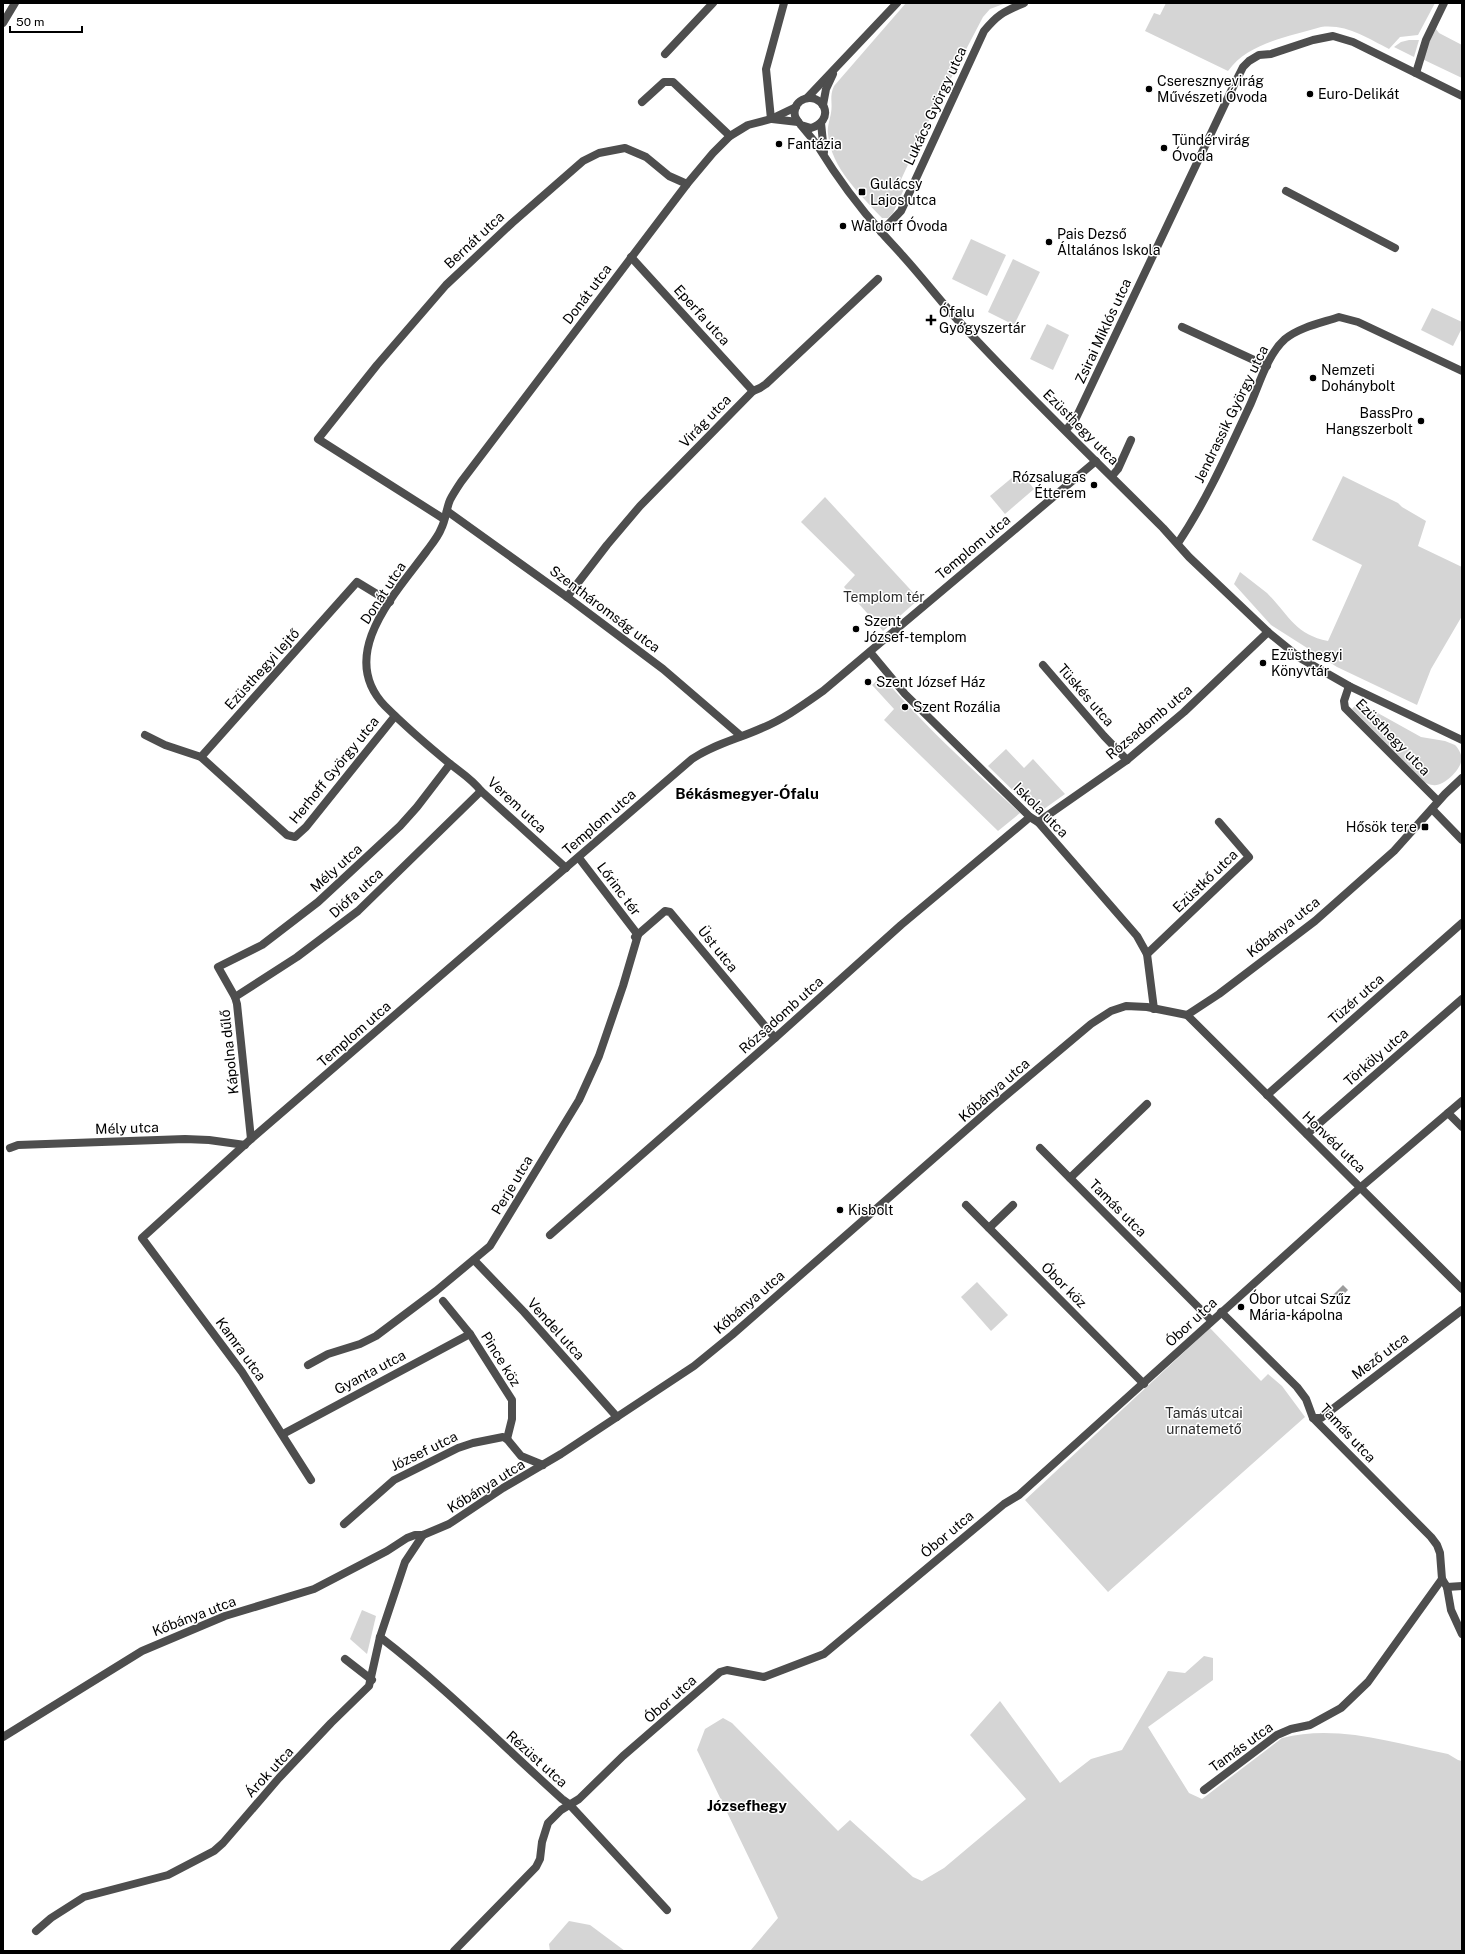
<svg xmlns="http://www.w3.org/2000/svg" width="1465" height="1954" viewBox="0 0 1465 1954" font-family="'Public Sans',sans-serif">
  <rect width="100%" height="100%" fill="#fff"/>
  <!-- green -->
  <g fill="#d5d5d5">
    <path d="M 906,3 L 1006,3 L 990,9 L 983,17 L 927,124 L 898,186 L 904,189 L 893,213 L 888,218 L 882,218 C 860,194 831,168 828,134 C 827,127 830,119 831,113 C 833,102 829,97 834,86 Z"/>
    <path d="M 1166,3 L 1435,3 L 1418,35 L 1400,37 L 1389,49 C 1367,38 1347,24 1321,27 C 1289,37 1249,42 1228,71 L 1145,31 L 1154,13 L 1160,15 Z"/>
    <polygon points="1443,10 1436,29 1439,33 1462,45 1462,78 1420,58"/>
    <polygon points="1409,40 1419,40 1414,57 1394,47 1401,42"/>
    <polygon points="971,239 1006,255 987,296 952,279"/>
    <polygon points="1013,259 1040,272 1014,325 988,312"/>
    <polygon points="1432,308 1462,322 1462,328 1453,346 1421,330"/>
    <polygon points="1047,324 1069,335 1053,370 1030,359"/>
    <polygon points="1020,471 1034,489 1005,514 990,496"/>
    <path d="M 1343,476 L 1398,503 L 1402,507 L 1426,521 L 1418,546 L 1462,567 L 1462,616 L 1431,669 L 1417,705 L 1337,667 L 1271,625 L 1234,584 L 1240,572 C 1249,579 1258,586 1267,593 C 1288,614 1295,635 1328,641 L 1362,565 L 1312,540 Z"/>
    <polygon points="825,497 919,599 883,631 844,587 855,575 801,522"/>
    <path d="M 882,676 C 924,726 972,769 1020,813 L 998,831 L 884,720 L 894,709 L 872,685 Z"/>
    <path d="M 1358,702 L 1421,737 L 1445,741 L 1455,745 C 1459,749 1463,756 1461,762 C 1459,771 1443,787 1433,785 C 1430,785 1427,783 1424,782 L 1352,709 Z"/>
    <polygon points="1006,749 1024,768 1033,759 1065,794 1037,814 988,766"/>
    <polygon points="977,1282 1008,1315 991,1331 961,1297"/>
    <polygon points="1210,1328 1261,1381 1268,1374 1282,1386 1305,1417 1108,1592 1025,1500"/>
    <polygon points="362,1610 376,1616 367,1654 350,1639"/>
    <path d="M 1204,1656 L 1213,1658 L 1213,1680 L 1148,1727 L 1189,1793 L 1202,1799 L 1282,1738 C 1337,1724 1394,1743 1448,1754 L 1458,1760 L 1462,1761 L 1462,1951 L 750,1951 L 778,1918 L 697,1750 L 705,1729 L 723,1718 L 732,1723 L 838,1831 L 850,1820 L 913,1877 L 922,1881 L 944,1868 L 1026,1799 L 970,1735 L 1000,1701 L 1060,1783 L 1091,1759 L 1122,1750 L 1168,1671 L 1185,1673 Z"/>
    <polygon points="569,1921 590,1925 625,1951 550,1951 549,1944"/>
  </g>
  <!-- water -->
  <polygon fill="#9c9c9c" points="1343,1285 1348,1290 1338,1300 1333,1295"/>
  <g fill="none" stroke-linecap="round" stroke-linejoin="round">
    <!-- pedestrian -->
    <g stroke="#4e4e4e" stroke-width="8">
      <polyline points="1416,73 1426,40 1444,3"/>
      <polyline points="1286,191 1395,248"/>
      <polyline points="1182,327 1267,366"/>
      <polyline points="1112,476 1118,469 1131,440"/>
    </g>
    <!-- minor -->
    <g stroke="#4e4e4e" stroke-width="8">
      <polyline points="3,23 15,3"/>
      <polyline points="665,54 713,3"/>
      <polyline points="642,102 664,82 673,82 730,136"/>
      <polyline points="771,119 766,69 784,3"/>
      <polyline points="772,119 798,122"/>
      <path d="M 881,232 L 901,211 L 984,31 C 999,13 1004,12 1024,3"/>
      <polyline points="631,257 753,391"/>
      <polyline points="1066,430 1076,418 1233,87 1243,67 1249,61 1259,55 1271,54 1313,40 1333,36 1353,42 1462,96"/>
      <polyline points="447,511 567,597 663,669 741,736"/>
      <polyline points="444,519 318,439 377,365 446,285 512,223 583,161 599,153 625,148 646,157 669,176 687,184"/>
      <path d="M 1178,543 C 1207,500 1229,450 1251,403 C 1260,382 1268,354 1285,339 C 1300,327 1321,323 1339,317 L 1358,322 L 1462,371"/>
      <polyline points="567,597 607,545 640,506 753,391 760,388 766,384 878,279"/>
      <polyline points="870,652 905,694 1030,817 1038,822 1137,936 1147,954 1154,1009"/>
      <polyline points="1043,665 1104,736 1127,760"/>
      <polyline points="1349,686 1344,701 1345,708 1438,801"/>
      <polyline points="145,735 165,745 201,757 357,582 390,602"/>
      <polyline points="201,757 287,835 295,837 306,827 395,716"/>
      <polyline points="1432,809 1462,840"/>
      <polyline points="1038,822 1127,760 1184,712 1268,632"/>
      <path d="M 566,868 L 481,791 C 472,779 460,772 449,763 C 427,745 405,726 385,706 C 336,655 395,594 426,552 C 431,545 438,537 441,529 C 446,520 446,509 450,500 C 453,494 457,488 461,482 L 687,184 L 713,153 L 730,136 L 748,125 L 771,119 L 796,107"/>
      <polyline points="635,937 665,911 670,912 775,1038"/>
      <polyline points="1147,954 1249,857 1219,822"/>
      <polyline points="235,997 297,957 358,911 481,791"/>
      <polyline points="1187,1015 1462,1289"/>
      <polyline points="1267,1095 1462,923"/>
      <polyline points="1448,1113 1462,1127"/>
      <polyline points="1307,1134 1462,999"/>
      <polyline points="251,1139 237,1004 235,997 218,967 262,945 318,902 400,826 417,807 450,764"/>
      <polyline points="10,1148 18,1145 185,1139 209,1140 245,1145"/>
      <polyline points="1040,1148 1211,1320"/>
      <polyline points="1070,1178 1147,1104"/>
      <polyline points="966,1205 1144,1384"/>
      <polyline points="989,1228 1013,1205"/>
      <polyline points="550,1235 775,1038 901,925 1030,817"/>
      <polyline points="474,1260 524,1312 617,1417"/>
      <polyline points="443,1301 470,1334 512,1400 512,1419 507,1439"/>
      <polyline points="1221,1312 1297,1387 1306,1399 1313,1418 1431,1537 1437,1545 1440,1553 1442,1579 1447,1587 1451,1610 1462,1634"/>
      <polyline points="308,1365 328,1354 360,1344 376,1336 436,1291 490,1246 579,1100 599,1056 623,986 638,935 579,858"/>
      <polyline points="1313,1418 1321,1418 1462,1310"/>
      <polyline points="283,1434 470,1334"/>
      <path d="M 311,1480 L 242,1372 L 142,1238 L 251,1139 L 692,759 C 714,744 738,739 762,728 C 784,719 803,705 823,691 L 1096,461"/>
      <polyline points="344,1524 394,1480 458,1448 473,1443 503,1437 507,1439 521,1456 543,1465"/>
      <polyline points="1447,1587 1462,1586"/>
      <path d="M 380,1637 C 444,1686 502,1745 562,1799 L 569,1804 L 667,1910"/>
      <polyline points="345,1659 372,1680"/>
      <polyline points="3,1737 142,1651 225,1616 314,1589 387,1551 407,1538 415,1535 423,1535 449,1524 503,1488 561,1454 694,1366 732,1335 997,1103 1091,1024 1111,1011 1126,1006 1147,1007 1187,1015 1219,994 1315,921 1394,851 1445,794 1462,778"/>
      <polyline points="1204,1790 1277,1735 1291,1729 1310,1725 1341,1708 1368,1682 1442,1579"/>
      <polyline points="36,1931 51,1918 84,1897 168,1875 214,1851 223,1843 279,1778 331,1723 369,1686 380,1637 405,1562 423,1535"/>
      <polyline points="454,1951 536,1867 540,1859 542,1842 548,1823 561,1810 579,1799 623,1756 712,1679 720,1672 727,1670 764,1677 824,1654 1004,1504 1019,1495 1361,1187 1462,1101"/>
    </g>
    <!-- tertiary -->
    <g stroke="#4e4e4e" stroke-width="8">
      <polyline points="807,98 897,3"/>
      <polyline points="823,105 826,89 833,74"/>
      <polyline points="821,123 824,152"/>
      <path d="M 801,125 L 811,128 C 821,125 828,117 824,107 C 816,91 791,98 795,116 C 797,123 814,139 819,148 C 838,179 859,207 883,234 C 889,241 896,248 902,255 C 924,279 943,305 966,329 C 1029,397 1097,462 1163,528 L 1189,557 L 1268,632 L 1300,658 L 1349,686 L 1462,740"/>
    </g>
  </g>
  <!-- markers -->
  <g fill="#000" stroke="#fff" stroke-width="1.5">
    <circle cx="1149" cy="89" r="4"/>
    <circle cx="1310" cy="94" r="4"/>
    <circle cx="779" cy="144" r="4"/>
    <circle cx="1164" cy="148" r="4"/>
    <rect x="858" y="188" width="8" height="8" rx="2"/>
    <circle cx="843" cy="226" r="4"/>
    <circle cx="1049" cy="242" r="4"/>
    <path d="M929 314h4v4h4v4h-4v4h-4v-4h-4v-4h4z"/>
    <circle cx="1313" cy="378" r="4"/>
    <circle cx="1421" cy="421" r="4"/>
    <circle cx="1094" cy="485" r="4"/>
    <circle cx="856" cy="629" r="4"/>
    <circle cx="1263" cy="663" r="4"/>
    <circle cx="868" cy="682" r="4"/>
    <circle cx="905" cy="707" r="4"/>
    <rect x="1421" y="823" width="8" height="8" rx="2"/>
    <circle cx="840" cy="1210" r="4"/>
    <circle cx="1241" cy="1307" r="4"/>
  </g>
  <g text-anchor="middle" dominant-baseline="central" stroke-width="3" stroke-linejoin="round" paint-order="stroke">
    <!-- poi labels -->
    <g font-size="14" fill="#000" stroke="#fff" text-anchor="start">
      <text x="1157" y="81">Cseresznyevirág<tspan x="1157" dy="16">Művészeti Óvoda</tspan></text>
      <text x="1318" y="94">Euro-Delikát</text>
      <text x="1172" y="140">Tündérvirág<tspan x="1172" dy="16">Óvoda</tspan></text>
      <text x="787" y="144">Fantázia</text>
      <text x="870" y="184">Gulácsy<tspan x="870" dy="16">Lajos utca</tspan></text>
      <text x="851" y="226">Waldorf Óvoda</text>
      <text x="1057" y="234">Pais Dezső<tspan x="1057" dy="16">Általános Iskola</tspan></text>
      <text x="939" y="312">Ófalu<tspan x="939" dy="16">Gyógyszertár</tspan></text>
      <text x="1321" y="370">Nemzeti<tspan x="1321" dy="16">Dohánybolt</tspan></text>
      <text x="1413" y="413" text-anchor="end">BassPro<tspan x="1413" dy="16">Hangszerbolt</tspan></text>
      <text x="1086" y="477" text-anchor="end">Rózsalugas<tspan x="1086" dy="16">Étterem</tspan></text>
      <text x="864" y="621">Szent<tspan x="864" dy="16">József-templom</tspan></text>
      <text x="1271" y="655">Ezüsthegyi<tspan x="1271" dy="16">Könyvtár</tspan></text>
      <text x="876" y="682">Szent József Ház</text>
      <text x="913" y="707">Szent Rozália</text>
      <text x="1417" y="827" text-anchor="end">Hősök tere</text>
      <text x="848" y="1210">Kisbolt</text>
      <text x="1249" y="1299">Óbor utcai Szűz<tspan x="1249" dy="16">Mária-kápolna</tspan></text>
    </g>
    <!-- street labels -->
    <g font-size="14" fill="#000" stroke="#fff">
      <text transform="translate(935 106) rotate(-65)">Lukács György utca</text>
      <text transform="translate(474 240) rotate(-43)">Bernát utca</text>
      <text transform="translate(587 294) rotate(-53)">Donát utca</text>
      <text transform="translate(702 315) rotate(48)">Eperfa utca</text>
      <text transform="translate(1103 331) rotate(-65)">Zsirai Miklós utca</text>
      <text transform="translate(1231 414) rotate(-64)">Jendrassik György utca</text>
      <text transform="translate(705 421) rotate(-46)">Virág utca</text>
      <text transform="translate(1081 427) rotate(45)">Ezüsthegy utca</text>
      <text transform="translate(973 547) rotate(-40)">Templom utca</text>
      <text transform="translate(383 593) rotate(-57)">Donát utca</text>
      <text transform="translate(605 609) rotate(37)">Szentháromság utca</text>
      <text transform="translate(262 669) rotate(-48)">Ezüsthegyi lejtő</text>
      <text transform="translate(1086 695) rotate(49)">Tüskés utca</text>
      <text transform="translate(1149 722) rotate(-40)">Rózsadomb utca</text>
      <text transform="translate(1393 737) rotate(46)">Ezüsthegy utca</text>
      <text transform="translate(334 770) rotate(-51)">Herhoff György utca</text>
      <text transform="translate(517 805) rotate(43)">Verem utca</text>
      <text transform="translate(1041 810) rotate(45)">Iskola utca</text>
      <text transform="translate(599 822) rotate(-41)">Templom utca</text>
      <text transform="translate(336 868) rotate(-42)">Mély utca</text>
      <text transform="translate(1205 881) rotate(-44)">Ezüstkő utca</text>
      <text transform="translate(619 889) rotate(53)">Lőrinc tér</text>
      <text transform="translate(356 893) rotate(-42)">Diófa utca</text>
      <text transform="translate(1283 927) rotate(-38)">Kőbánya utca</text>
      <text transform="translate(718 949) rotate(51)">Üst utca</text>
      <text transform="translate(1356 999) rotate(-41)">Tüzér utca</text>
      <text transform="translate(781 1015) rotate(-42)">Rózsadomb utca</text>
      <text transform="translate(354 1034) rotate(-41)">Templom utca</text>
      <text transform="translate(229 1052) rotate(-96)">Kápolna dűlő</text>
      <text transform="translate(1376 1057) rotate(-41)">Törköly utca</text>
      <text transform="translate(994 1090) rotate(-41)">Kőbánya utca</text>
      <text transform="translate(127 1128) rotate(-2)">Mély utca</text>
      <text transform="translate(1334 1142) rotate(44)">Honvéd utca</text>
      <text transform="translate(512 1185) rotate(-59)">Perje utca</text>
      <text transform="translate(1118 1208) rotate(45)">Tamás utca</text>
      <text transform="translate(1064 1285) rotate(45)">Óbor köz</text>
      <text transform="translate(749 1302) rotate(-41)">Kőbánya utca</text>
      <text transform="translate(1191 1322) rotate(-43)">Óbor utca</text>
      <text transform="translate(556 1329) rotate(48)">Vendel utca</text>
      <text transform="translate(241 1349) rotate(54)">Kamra utca</text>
      <text transform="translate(1380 1356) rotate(-37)">Mező utca</text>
      <text transform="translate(501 1359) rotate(58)">Pince köz</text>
      <text transform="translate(370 1372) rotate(-28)">Gyanta utca</text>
      <text transform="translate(1348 1433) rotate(47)">Tamás utca</text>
      <text transform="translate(424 1451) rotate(-26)">József utca</text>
      <text transform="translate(486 1486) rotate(-32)">Kőbánya utca</text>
      <text transform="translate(947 1534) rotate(-40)">Óbor utca</text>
      <text transform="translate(194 1616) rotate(-21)">Kőbánya utca</text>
      <text transform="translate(670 1699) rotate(-41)">Óbor utca</text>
      <text transform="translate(1241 1747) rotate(-36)">Tamás utca</text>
      <text transform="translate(537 1759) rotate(42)">Rézüst utca</text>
      <text transform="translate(269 1772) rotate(-47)">Árok utca</text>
    </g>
    <!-- park labels -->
    <g font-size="14" fill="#2c2c2c" stroke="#fff">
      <text x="884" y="597">Templom tér</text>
      <text x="1204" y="1413">Tamás utcai<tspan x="1204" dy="16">urnatemető</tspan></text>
    </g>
    <!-- neighbourhood labels -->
    <g font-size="15" font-weight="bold" fill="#000" stroke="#fff">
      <text x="747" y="793">Békásmegyer-Ófalu</text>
      <text x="747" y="1805">Józsefhegy</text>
    </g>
  </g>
  <!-- border -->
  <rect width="1465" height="1954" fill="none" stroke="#000000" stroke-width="8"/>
  <!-- scale -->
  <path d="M10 26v6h72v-6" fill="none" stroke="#000000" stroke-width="2"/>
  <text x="16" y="26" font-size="12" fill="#000000" stroke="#ffffff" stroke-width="3" paint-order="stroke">50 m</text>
</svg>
